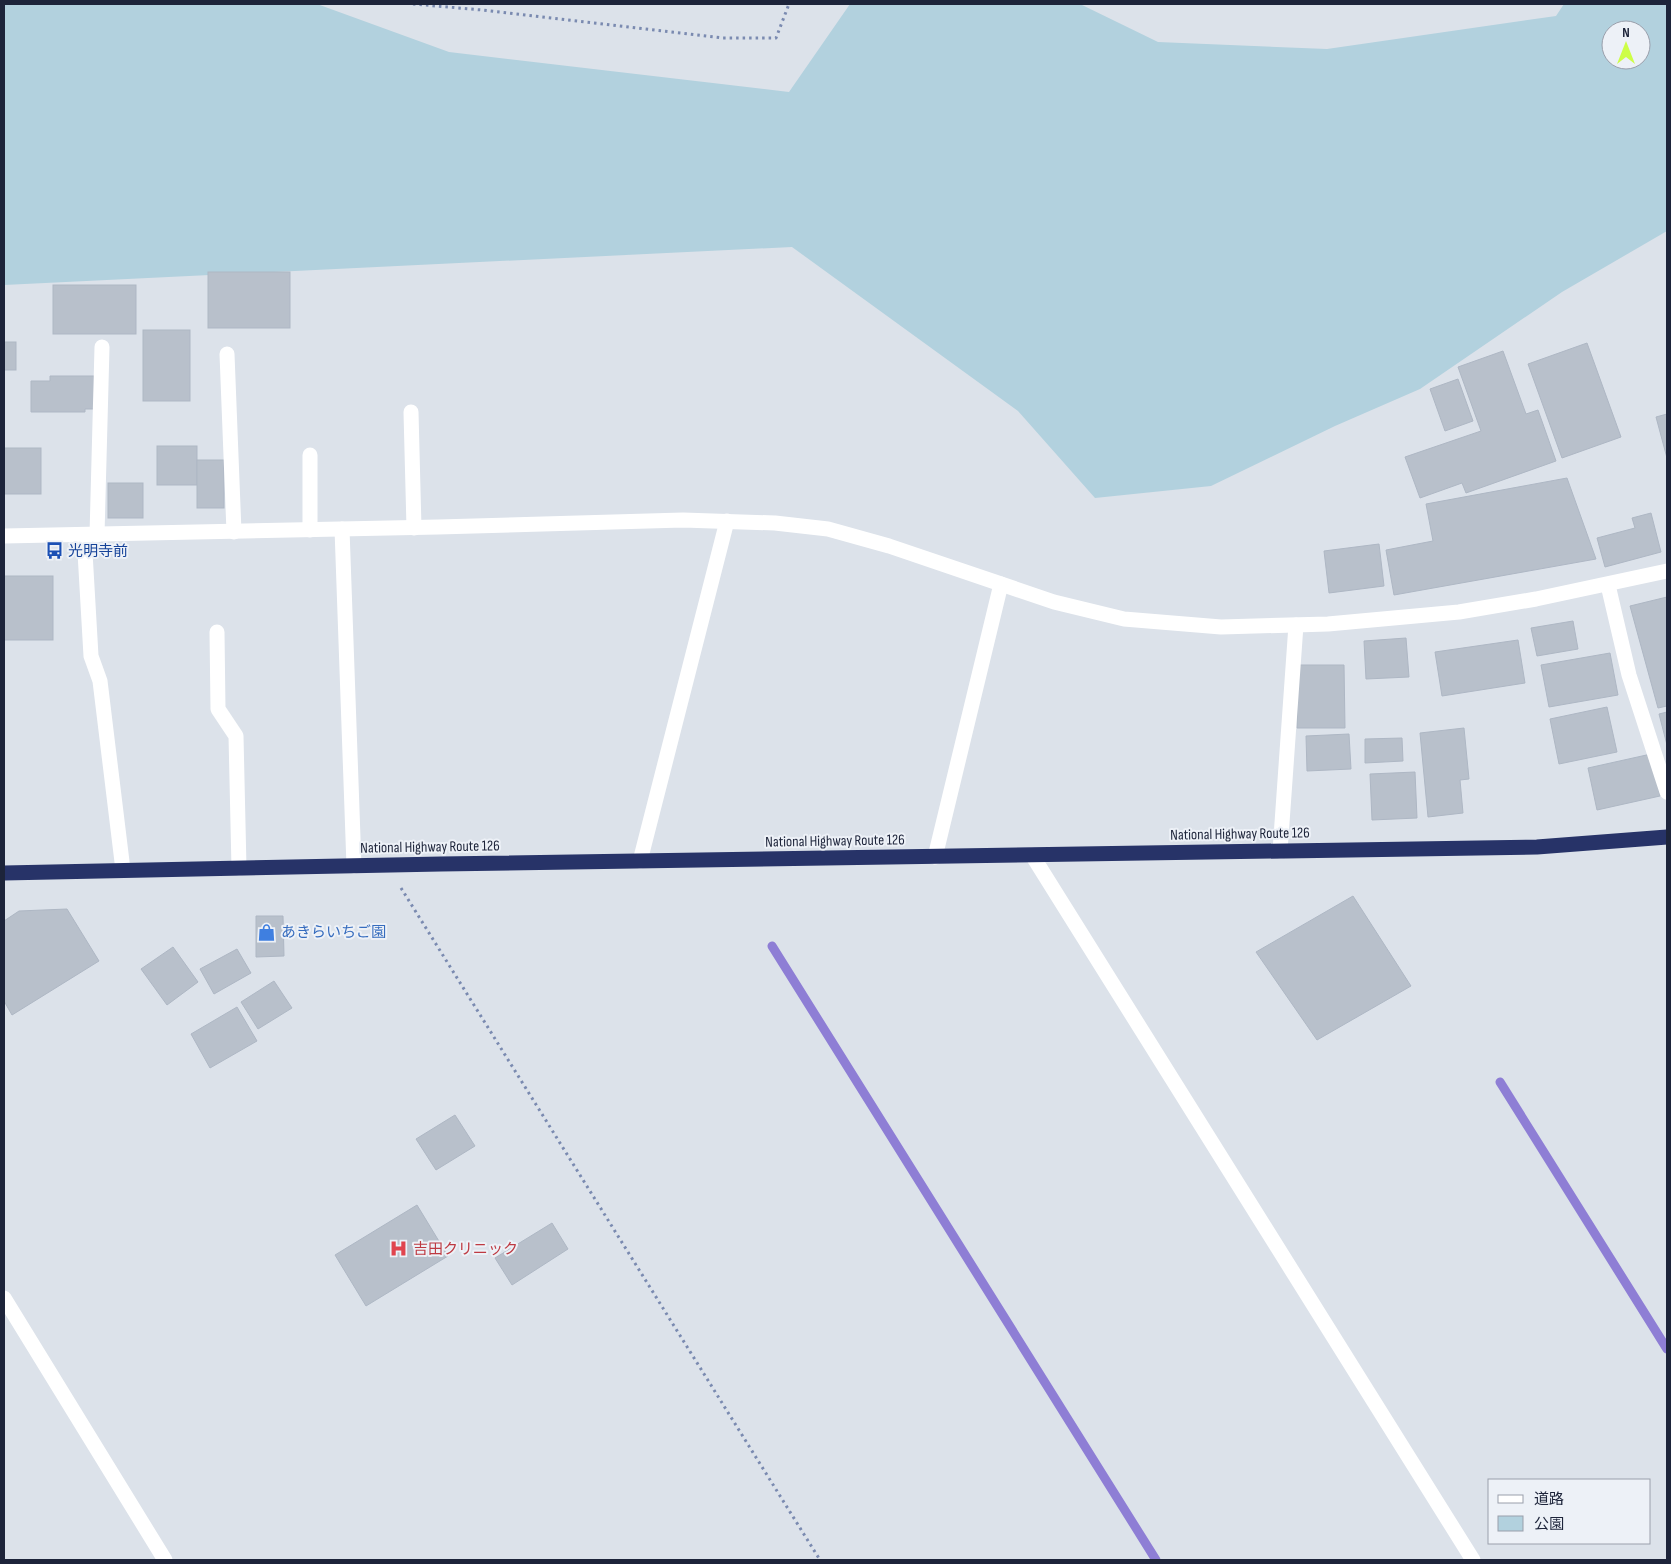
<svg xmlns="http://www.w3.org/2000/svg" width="1671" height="1564" viewBox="0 0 1671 1564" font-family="'Sofia Sans Condensed','Noto Sans JP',sans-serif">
  <rect width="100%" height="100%" fill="#dce2ea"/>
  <!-- green -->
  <path fill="#b2d1de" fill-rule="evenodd" d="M 4,4 L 317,4 L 449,52 L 789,92 L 850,4 L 1080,4 L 1158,42 L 1327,49 L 1556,16 L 1564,4 L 1667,4 L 1667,231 L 1562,292 L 1420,389 L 1335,426 L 1211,486 L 1095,498 L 1018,411 L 792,247 L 4,285 ZM 1611,30 L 1641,30 L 1641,60 L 1611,60 Z"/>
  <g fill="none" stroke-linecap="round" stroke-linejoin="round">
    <!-- stream -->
    <g stroke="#8e7ed5" stroke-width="9">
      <polyline points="772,946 1156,1560"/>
      <polyline points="1500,1082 1667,1349"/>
    </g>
  </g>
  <!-- building -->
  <g fill="#b8c0cb" stroke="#aeb7c4">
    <rect x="208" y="272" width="82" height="56"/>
    <rect x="53" y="285" width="83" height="49"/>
    <rect x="143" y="330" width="47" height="71"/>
    <rect x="4" y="342" width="12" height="28"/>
    <polygon points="1587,343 1621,437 1562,458 1528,364"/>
    <polygon points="1503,351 1526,414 1538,410 1556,461 1466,493 1462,483 1420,498 1405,457 1481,431 1458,367"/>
    <polygon points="50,376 94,376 94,409 85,409 85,412 31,412 31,381 50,381"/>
    <polygon points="1458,379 1473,421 1445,431 1430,389"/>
    <polygon points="1667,414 1667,458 1656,417"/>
    <rect x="157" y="446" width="40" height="39"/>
    <rect x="4" y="448" width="37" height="46"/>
    <rect x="197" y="460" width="27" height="48"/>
    <polygon points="1567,478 1596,559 1394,595 1386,550 1433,541 1426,504"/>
    <rect x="108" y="483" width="35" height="35"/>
    <polygon points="1651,513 1661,552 1605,567 1597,538 1635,528 1632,518"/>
    <polygon points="1379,544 1384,586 1329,593 1324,551"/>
    <rect x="4" y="576" width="49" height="64"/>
    <polygon points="1667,597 1667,706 1658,708 1630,606"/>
    <polygon points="1573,621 1578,649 1537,656 1531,628"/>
    <polygon points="1406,638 1409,677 1366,679 1364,641"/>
    <polygon points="1518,640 1525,683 1442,696 1435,652"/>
    <polygon points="1610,653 1618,695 1549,707 1541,665"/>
    <polygon points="1297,665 1344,665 1345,728 1297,728"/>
    <polygon points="1607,707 1617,752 1559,764 1550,719"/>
    <polygon points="1667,712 1667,745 1659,714"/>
    <polygon points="1464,728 1469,779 1460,780 1463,813 1428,817 1420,733"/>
    <polygon points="1349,734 1351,769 1307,771 1306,736"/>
    <polygon points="1402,738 1403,761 1365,763 1365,739"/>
    <polygon points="1651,754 1660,796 1597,810 1588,768"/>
    <polygon points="1415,772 1417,818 1372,820 1370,774"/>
    <polygon points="1353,896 1411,986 1317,1040 1256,952"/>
    <polygon points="67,909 99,961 12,1015 4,1001 4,921 19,911"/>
    <polygon points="256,916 283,916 284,956 256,957"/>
    <polygon points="173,947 198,982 167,1005 141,969"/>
    <polygon points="237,949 251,973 214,994 200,969"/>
    <polygon points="274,981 292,1008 258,1029 241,1002"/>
    <polygon points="237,1007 257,1041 210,1068 191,1034"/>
    <polygon points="455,1115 475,1146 436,1170 416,1139"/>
    <polygon points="417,1205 448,1256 366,1306 335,1255"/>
    <polygon points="552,1223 568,1249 512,1285 495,1258"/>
  </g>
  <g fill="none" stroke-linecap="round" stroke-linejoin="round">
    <!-- path -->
    <g stroke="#7a8ab0" stroke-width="3" stroke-dasharray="2.5 4" stroke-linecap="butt">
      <polyline points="413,4 482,10 723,38 776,38 789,4"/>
      <polyline points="401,888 820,1560"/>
    </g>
    <!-- minor -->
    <g stroke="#fff" stroke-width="15">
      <polyline points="227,354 234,532"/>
      <polyline points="411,412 414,528"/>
      <polyline points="310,455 310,530"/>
      <polyline points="342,529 354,866"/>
      <polyline points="84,535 91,656 100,681 123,870"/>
      <polyline points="97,535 102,347"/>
      <polyline points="4,536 438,527 683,520 775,523 828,529 889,546 1054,602 1124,619 1221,627 1328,624 1459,612 1536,599 1667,571"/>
      <polyline points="1608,585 1629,675 1667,792"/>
      <polyline points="217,632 218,709 236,736 239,868"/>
      <polyline points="1280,851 1296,625"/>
      <polyline points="1032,855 1473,1560"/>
      <polyline points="935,857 1001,584"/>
      <polyline points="640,861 727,521"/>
      <polyline points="4,1298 165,1560"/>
    </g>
    <!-- highway -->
    <polyline stroke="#273368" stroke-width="15" points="4,873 441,864 1537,847 1667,837"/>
  </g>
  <!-- icons -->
  <defs>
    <symbol id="bus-bare" viewBox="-9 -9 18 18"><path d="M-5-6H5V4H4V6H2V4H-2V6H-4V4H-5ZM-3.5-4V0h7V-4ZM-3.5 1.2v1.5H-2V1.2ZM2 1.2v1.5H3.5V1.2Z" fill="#1a4fb4" stroke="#edf1f7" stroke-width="2.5" paint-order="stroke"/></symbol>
    <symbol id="shop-bare" viewBox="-9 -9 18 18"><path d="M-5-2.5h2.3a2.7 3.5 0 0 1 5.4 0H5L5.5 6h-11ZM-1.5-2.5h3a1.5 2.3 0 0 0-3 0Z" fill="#3f7fe0" stroke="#edf1f7" stroke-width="2.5" paint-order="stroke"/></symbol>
    <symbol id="hospital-bare" viewBox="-9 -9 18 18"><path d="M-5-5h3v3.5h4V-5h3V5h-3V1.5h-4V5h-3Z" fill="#e0444e" stroke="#edf1f7" stroke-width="2.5" paint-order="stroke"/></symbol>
  </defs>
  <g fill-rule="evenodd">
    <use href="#bus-bare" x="42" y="538" width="25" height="25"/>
    <use href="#shop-bare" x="254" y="920" width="25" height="25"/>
    <use href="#hospital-bare" x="386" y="1236" width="25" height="25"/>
  </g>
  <g text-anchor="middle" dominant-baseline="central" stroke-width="4" stroke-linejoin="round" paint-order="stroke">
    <!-- transit labels -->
    <g font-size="15" fill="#164399" stroke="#edf1f7" text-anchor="start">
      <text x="68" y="551">光明寺前</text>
    </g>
    <!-- street labels -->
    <g font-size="15" fill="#1d243a" stroke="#edf1f7">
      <text transform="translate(1240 834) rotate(-1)">National Highway Route 126</text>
      <text transform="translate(835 841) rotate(-1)">National Highway Route 126</text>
      <text transform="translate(430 847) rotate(-1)">National Highway Route 126</text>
    </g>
    <!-- shop labels -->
    <g font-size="15" fill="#366cbe" stroke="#edf1f7" text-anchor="start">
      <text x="281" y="932">あきらいちご園</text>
    </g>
    <!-- health labels -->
    <g font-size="15" fill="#be3a42" stroke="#edf1f7" text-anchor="start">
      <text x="413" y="1249">吉田クリニック</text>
    </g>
  </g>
  <!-- border -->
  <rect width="1671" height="1564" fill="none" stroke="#1d243a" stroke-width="10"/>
  <!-- legend -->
  <rect x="1488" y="1479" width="162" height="65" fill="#edf1f7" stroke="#9a9fab"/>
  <rect x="1498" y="1495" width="25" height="8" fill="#ffffff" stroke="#9a9fab"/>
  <text x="1534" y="1504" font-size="15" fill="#1d243a">道路</text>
  <rect x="1498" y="1516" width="25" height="15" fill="#b2d1de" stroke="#9a9fab"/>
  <text x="1534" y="1529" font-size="15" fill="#1d243a">公園</text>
  <!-- north arrow -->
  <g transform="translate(1626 45)"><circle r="24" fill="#edf1f7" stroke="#9a9fab"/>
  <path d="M0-4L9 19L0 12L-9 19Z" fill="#cdfe46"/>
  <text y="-8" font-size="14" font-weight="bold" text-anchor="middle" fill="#1d243a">N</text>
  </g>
</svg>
